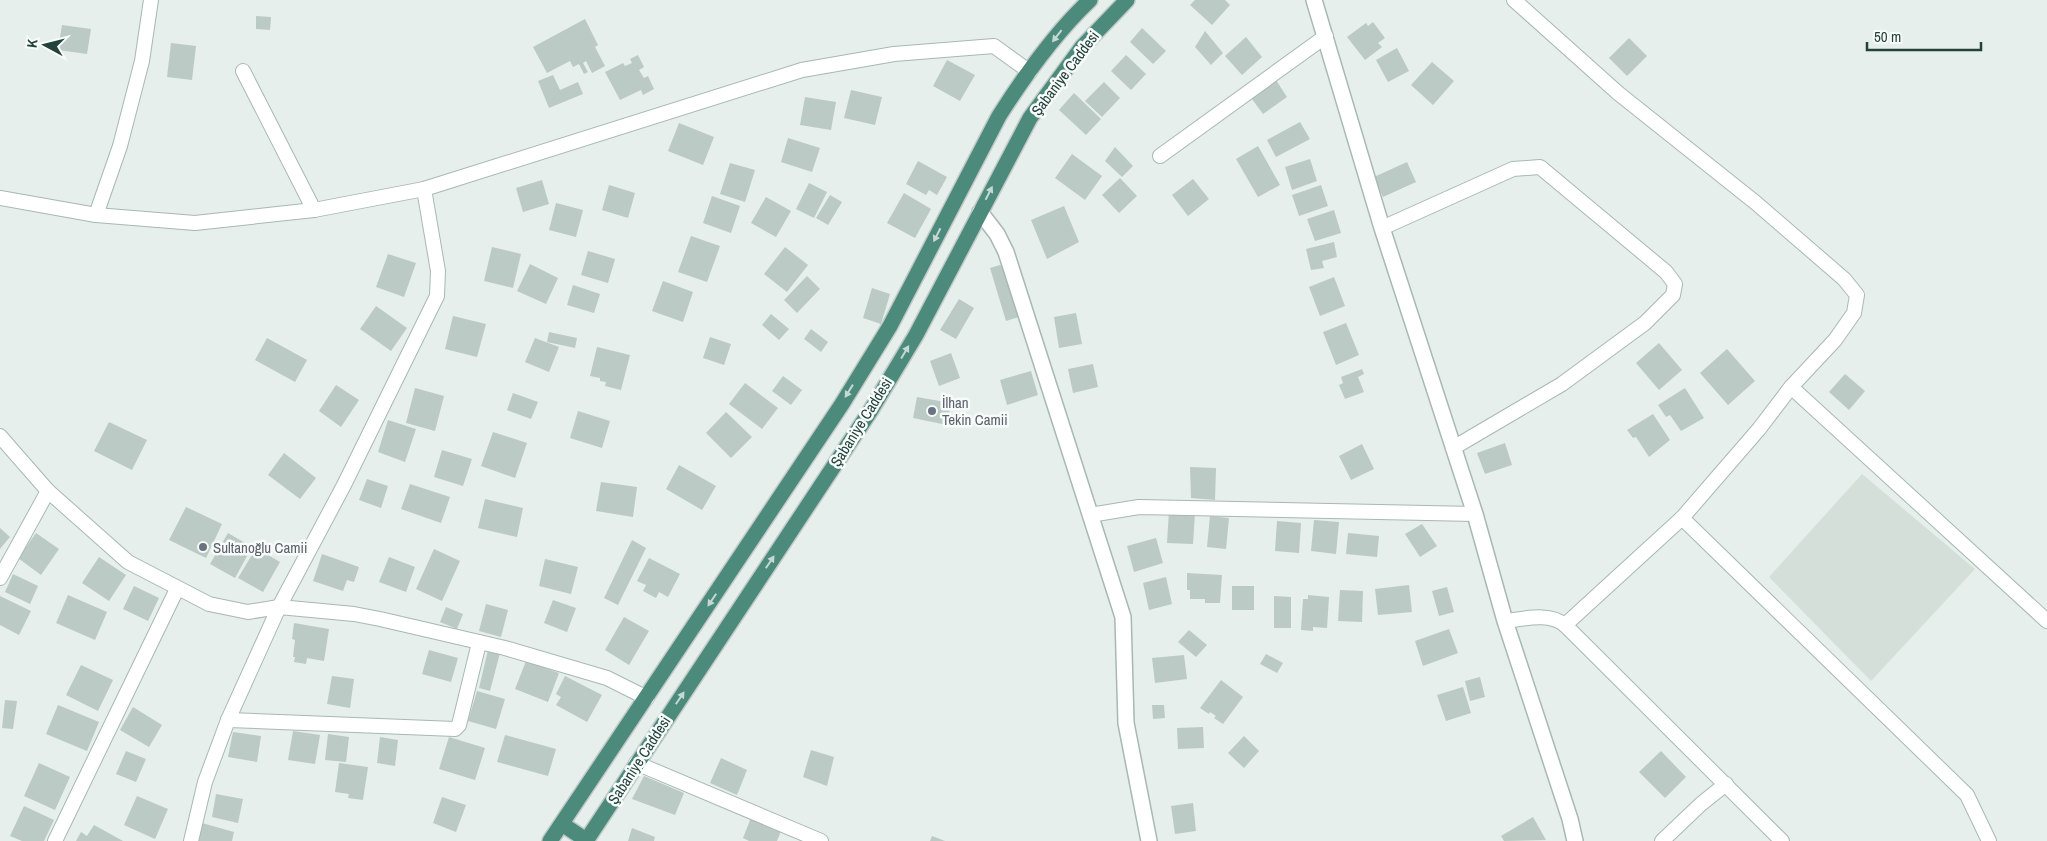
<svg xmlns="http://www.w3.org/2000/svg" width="2047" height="841" viewBox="0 0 2047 841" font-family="'Archivo Narrow',sans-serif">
  <rect width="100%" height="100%" fill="#e6efeb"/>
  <!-- built -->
  <polygon fill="#d4dfda" points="1862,474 1975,569 1871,681 1769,577"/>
  <!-- building -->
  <g fill="#bbcac4">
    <polygon points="1195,0 1225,0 1230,5 1212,25 1190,5"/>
    <polygon points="256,16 271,17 270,30 256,29"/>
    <polygon points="585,19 598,45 595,47 605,66 592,73 586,61 583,63 588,72 584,74 579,64 573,67 570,61 547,73 533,47"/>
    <polygon points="1373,22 1385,38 1378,43 1382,47 1365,60 1347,37 1366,23 1368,26"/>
    <polygon points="62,25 91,29 87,54 58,50"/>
    <polygon points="1142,28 1166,51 1153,64 1130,42"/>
    <polygon points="1205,31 1223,53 1211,65 1195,47"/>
    <polygon points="1246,37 1262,57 1242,75 1225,56"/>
    <polygon points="1629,38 1647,56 1627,76 1609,58"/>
    <polygon points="171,43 196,46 192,80 167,77"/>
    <polygon points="1397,48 1409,71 1388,82 1376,60"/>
    <polygon points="638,55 644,67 639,70 644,78 648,76 654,89 643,95 641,90 620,100 605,72 623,63 625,66 632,63 630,59"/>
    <polygon points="1126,55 1146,74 1131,90 1111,71"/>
    <polygon points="947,60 975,75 960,101 933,86"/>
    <polygon points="1432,62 1454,81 1433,105 1411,85"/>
    <polygon points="553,75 560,90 578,82 583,94 549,108 538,81"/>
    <polygon points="1274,77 1287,97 1263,114 1249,95"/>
    <polygon points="1104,82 1120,98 1102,117 1085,101"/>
    <polygon points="851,90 882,97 875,125 844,118"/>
    <polygon points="1074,93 1101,119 1086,135 1059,110"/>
    <polygon points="805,97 836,102 831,130 800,125"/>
    <polygon points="1300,122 1310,139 1276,157 1267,140"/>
    <polygon points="679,123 714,137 703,165 668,151"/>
    <polygon points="788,138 820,148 812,172 781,162"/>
    <polygon points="1258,146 1280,185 1258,197 1236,159"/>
    <polygon points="1115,147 1133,166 1122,177 1105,161"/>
    <polygon points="1072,154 1102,176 1085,200 1055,178"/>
    <polygon points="1310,159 1317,181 1292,190 1285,167"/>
    <polygon points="918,161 947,177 937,195 929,190 926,195 906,184"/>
    <polygon points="1407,162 1416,182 1383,197 1374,177"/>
    <polygon points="730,163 755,170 745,202 720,194"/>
    <polygon points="1120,178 1137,196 1119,213 1102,195"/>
    <polygon points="1193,179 1209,199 1188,216 1172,195"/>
    <polygon points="542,180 549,204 523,212 516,188"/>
    <polygon points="809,183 827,192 814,218 796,209"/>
    <polygon points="609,185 635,193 628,218 602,210"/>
    <polygon points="1321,185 1328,206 1299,216 1292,195"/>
    <polygon points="904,193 931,209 915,238 887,223"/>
    <polygon points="830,195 842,202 828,225 816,218"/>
    <polygon points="712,196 740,206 731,233 703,223"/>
    <polygon points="766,197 791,211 776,237 751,223"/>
    <polygon points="556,203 583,210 576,237 549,230"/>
    <polygon points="1064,206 1079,242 1047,259 1031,220"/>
    <polygon points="1334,210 1341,233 1315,241 1307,219"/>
    <polygon points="691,236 720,246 707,282 678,272"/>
    <polygon points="1334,242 1337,257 1322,261 1324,268 1311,270 1306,249"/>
    <polygon points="492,247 521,254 513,288 484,281"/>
    <polygon points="785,247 808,265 787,292 764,274"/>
    <polygon points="588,251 615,259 608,283 581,275"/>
    <polygon points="388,254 416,263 404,297 376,287"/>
    <polygon points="530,264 558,278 546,304 517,291"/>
    <polygon points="1000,265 1009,271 1022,316 1006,321 990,268"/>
    <polygon points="807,276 820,289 797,313 784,300"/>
    <polygon points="1334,277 1345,306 1320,316 1309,287"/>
    <polygon points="663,281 693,292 683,322 652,311"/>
    <polygon points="573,285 600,294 594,313 567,305"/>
    <polygon points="872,288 890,294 881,324 863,318"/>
    <polygon points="959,299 974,308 956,339 940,330"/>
    <polygon points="376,306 407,328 391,351 360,329"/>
    <polygon points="1076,313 1082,344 1059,348 1054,317"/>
    <polygon points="771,314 789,329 779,340 762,325"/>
    <polygon points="453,316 486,324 477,357 445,349"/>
    <polygon points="1346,323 1359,355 1336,365 1323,332"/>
    <polygon points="811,329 828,342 821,352 804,339"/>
    <polygon points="549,332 577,338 575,348 547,342"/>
    <polygon points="710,337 731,344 724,365 703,358"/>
    <polygon points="267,338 307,360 295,382 255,360"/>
    <polygon points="535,338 559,347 549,372 525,362"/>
    <polygon points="1659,343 1682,370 1659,390 1636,363"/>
    <polygon points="597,347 630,355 621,390 605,386 606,382 600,381 600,378 590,376"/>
    <polygon points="1727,349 1755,381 1728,405 1700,373"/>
    <polygon points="951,353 960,378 939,386 930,361"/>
    <polygon points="1093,364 1098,387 1073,393 1068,369"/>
    <polygon points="1362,369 1364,374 1358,377 1364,392 1345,399 1339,385 1343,383 1341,377"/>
    <polygon points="1031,371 1038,395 1007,405 1000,380"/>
    <polygon points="1845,374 1865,391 1849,410 1829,392"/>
    <polygon points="783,376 802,390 791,405 772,391"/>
    <polygon points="745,383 778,408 762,429 729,404"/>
    <polygon points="336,385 359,400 341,427 319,411"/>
    <polygon points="415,388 444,396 435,431 406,423"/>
    <polygon points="1685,388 1704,418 1681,431 1670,415 1666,417 1658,405"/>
    <polygon points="513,393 538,402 531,419 507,410"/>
    <polygon points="917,397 951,403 947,425 913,418"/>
    <polygon points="578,411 610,421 602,448 570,438"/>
    <polygon points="726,412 752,437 731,458 706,433"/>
    <polygon points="1653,414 1670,440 1649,457 1636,437 1633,438 1627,430"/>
    <polygon points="388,420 416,429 405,462 378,452"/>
    <polygon points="109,422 147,440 132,470 94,451"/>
    <polygon points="493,432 527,443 515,478 481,466"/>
    <polygon points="1505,443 1512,465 1485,474 1477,453"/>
    <polygon points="1362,444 1374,469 1351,480 1339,456"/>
    <polygon points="442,450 472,459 463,486 434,477"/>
    <polygon points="284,453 316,478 300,499 268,475"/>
    <polygon points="679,465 716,486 702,510 666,489"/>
    <polygon points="1190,467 1216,468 1215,500 1191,498"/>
    <polygon points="367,479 388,486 381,508 359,500"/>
    <polygon points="601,482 637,487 633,517 596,511"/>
    <polygon points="410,484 450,497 441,523 401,509"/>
    <polygon points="485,499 523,508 517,537 478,528"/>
    <polygon points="186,507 222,524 206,558 169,540"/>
    <polygon points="1169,511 1195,512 1193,544 1167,543"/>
    <polygon points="1210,516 1229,518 1226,549 1207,547"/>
    <polygon points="1314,520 1339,522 1336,554 1311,551"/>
    <polygon points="1277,521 1301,523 1299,553 1275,551"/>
    <polygon points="1422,524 1437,546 1420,557 1405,534"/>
    <polygon points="0,528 10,537 0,549"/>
    <polygon points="36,533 59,549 41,575 18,558"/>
    <polygon points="228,533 252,547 235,578 210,564"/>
    <polygon points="1348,533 1379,536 1377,557 1346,554"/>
    <polygon points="1156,538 1163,563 1134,572 1127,546"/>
    <polygon points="632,540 646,548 618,605 604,598"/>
    <polygon points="256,548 280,562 263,592 238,578"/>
    <polygon points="434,549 460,561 442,601 416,589"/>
    <polygon points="322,554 359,567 354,582 347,580 343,591 313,581"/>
    <polygon points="99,557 126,575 109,601 82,583"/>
    <polygon points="389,557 415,567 406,592 379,582"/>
    <polygon points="649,558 680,574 668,597 659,592 656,598 643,591 646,585 637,581"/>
    <polygon points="545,559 578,567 571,594 539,586"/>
    <polygon points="1187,573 1222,575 1220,603 1205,603 1205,599 1190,599 1190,590 1187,590"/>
    <polygon points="13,574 38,586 30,604 5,592"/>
    <polygon points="1166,577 1172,604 1149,610 1143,583"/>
    <polygon points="1409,585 1412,612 1378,615 1375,589"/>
    <polygon points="134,586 159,598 148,621 123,609"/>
    <rect x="1232" y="586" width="22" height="24"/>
    <polygon points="1447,587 1454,612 1439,616 1432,591"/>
    <polygon points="1340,590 1363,591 1362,622 1338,621"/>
    <polygon points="68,595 107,612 95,640 56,623"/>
    <polygon points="1308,595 1329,597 1327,628 1313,627 1313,631 1301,630 1303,599 1308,599"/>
    <polygon points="0,596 31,611 19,635 0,625"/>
    <polygon points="1274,596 1291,597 1291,628 1274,628"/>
    <polygon points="553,600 576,608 567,632 544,623"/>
    <polygon points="486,604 508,610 501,637 479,631"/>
    <polygon points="446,607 463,614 457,629 440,622"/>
    <polygon points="624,617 649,631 629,665 605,650"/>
    <polygon points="294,623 329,629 324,661 307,658 306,664 294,662 295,657 293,657 295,640 292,639"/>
    <polygon points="1449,629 1458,653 1423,666 1415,641"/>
    <polygon points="1189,630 1207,645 1196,657 1178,642"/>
    <polygon points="429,650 458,658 451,682 422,674"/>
    <polygon points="488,650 500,653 490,691 479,688"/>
    <polygon points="1266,654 1283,663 1277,673 1260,664"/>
    <polygon points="1184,655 1187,679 1155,683 1152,658"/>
    <polygon points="526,661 559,673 548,702 515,689"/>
    <polygon points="81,665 113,680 98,711 66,695"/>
    <polygon points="332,676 354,679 350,708 327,704"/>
    <polygon points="565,676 602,695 587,722 556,705 561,697 556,694"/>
    <polygon points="1480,677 1485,697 1470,701 1465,681"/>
    <polygon points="1221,680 1243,697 1223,724 1214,718 1216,716 1210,712 1209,714 1200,708"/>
    <polygon points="1463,687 1471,713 1446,721 1437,695"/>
    <polygon points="477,691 505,699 496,729 468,721"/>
    <polygon points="5,700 17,701 13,729 2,728"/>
    <polygon points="58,705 99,722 87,751 46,734"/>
    <polygon points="1152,705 1164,705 1165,718 1153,719"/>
    <polygon points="133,707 162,725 149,747 120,730"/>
    <polygon points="1203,727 1204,748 1178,749 1177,728"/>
    <polygon points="293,731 320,735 315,764 288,760"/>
    <polygon points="233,732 261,736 257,762 228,757"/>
    <polygon points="328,734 349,737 346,762 325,760"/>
    <polygon points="505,735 556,749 548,776 497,762"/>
    <polygon points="1244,736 1259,751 1244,768 1228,753"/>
    <polygon points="380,737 398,740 395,766 377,763"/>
    <polygon points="449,737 485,748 475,780 439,769"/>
    <polygon points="811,750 834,757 827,786 803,777"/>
    <polygon points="126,751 146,759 136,782 116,774"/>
    <polygon points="1661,751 1686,777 1665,798 1639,772"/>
    <polygon points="721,758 747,770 737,795 710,783"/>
    <polygon points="39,763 70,777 55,810 24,796"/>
    <polygon points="339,763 368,767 363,800 348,798 349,794 335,792"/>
    <polygon points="644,776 684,793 675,815 632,799"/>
    <polygon points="216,794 243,799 238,823 212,817"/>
    <polygon points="137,796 168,809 155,839 124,825"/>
    <polygon points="442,797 466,805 456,832 433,823"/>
    <polygon points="1193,803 1196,831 1175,834 1171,806"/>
    <polygon points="24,806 54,820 44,841 22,841 10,836"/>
    <polygon points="752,815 783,826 777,841 749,841 743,838"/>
    <polygon points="1533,817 1546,840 1504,841 1501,836"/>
    <polygon points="202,823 234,832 232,841 197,841"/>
    <polygon points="94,825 123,841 76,841 81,832 87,836"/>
    <polygon points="632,828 655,837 654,841 628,841"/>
    <polygon points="932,836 945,841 930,841"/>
  </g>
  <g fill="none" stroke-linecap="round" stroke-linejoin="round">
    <defs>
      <g id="minor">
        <polyline points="1514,0 1618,93 1756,203 1844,279 1857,295 1854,313 1835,340 1791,387"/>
        <polyline points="243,71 314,210"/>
        <polyline points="1160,156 1326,36"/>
        <polyline points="0,198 96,215 195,223 314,210 424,189 802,70 894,54 994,46 1030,72"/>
        <polyline points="96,215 120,146 142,61 151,0"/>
        <polyline points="1382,228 1513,169 1540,167 1666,272 1675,284 1673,295 1645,323 1562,384 1453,448"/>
        <polyline points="0,436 48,491 128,562 209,604 248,612 279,607 354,614 380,619 505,648 607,678 647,698"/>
        <polyline points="1090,515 1139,507 1475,514"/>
        <polyline points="1682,518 1967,795 1989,841"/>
        <polyline points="0,578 48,491"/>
        <path d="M 1505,621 C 1524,619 1549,612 1565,625 L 1682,518 L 1759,429 L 1791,387 L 2047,621"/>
        <polyline points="1565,625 1782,841"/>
        <polyline points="228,720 455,729 459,725 479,643"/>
        <polyline points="636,763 821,841"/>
        <polyline points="55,841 177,589"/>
        <polyline points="191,841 205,782 228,720 279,607 344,485 437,296 438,271 424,189"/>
        <polyline points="1662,841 1701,804 1726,784"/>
      </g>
      <g id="tertiary">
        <polyline points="1314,0 1382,228 1475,514 1505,621 1570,819 1575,841"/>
        <polyline points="980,212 997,234 1006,252 1123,617 1126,723 1149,841"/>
      </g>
      <g id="trunk">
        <polyline points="562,824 586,840"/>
        <path d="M 550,841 L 842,404 L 890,326 L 999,116 C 1025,75 1055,33 1090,0"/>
        <polyline points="586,841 871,410 916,335 1030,118 1082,47 1127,0"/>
      </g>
    </defs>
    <!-- minor casing -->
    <use href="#minor" stroke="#a8b8b2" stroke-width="16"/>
    <!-- tertiary casing -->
    <use href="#tertiary" stroke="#a8b8b2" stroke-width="18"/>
    <!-- trunk casing -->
    <use href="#trunk" stroke="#c2cac8" stroke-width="18"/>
    <!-- minor -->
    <use href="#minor" stroke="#fff" stroke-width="14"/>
    <!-- tertiary -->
    <use href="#tertiary" stroke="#fff" stroke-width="15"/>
    <!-- trunk -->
    <use href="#trunk" stroke="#4c8a7c" stroke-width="15"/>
  </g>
  <!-- one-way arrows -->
  <defs><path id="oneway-solid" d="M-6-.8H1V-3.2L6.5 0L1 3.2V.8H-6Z" transform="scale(1.25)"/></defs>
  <g fill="#c4d9d4">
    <use href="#oneway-solid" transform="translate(1057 36) rotate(128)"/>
    <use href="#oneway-solid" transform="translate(989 193) rotate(-63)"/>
    <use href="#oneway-solid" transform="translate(937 235) rotate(117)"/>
    <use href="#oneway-solid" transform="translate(905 352) rotate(-59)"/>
    <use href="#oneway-solid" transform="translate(849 391) rotate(122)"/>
    <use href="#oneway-solid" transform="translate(770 562) rotate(-56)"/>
    <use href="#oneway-solid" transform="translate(712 600) rotate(124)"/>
    <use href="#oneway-solid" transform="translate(680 698) rotate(-56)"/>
  </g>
  <!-- markers -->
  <g fill="#6b7280" stroke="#f7fbf9" stroke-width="2">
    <circle cx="932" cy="411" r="5"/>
    <circle cx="203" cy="547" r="5"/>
  </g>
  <g text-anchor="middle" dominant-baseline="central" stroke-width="5" stroke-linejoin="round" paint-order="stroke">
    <!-- street labels -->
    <g font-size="15" fill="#24423a" stroke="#f7fbf9">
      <text transform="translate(1065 73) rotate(-53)">Şabaniye Caddesi</text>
      <text transform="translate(861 422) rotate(-58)">Şabaniye Caddesi</text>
      <text transform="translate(639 760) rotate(-57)">Şabaniye Caddesi</text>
    </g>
    <!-- worship labels -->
    <g font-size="15" fill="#5b616d" stroke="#f7fbf9" text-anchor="start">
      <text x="942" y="402">İlhan<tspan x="942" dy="17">Tekin Camii</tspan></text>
      <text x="213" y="547">Sultanoğlu Camii</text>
    </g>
  </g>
  <!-- north arrow -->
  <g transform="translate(45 45) rotate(277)" stroke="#f7fbf9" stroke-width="4" paint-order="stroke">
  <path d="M0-4L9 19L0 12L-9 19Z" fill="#24423a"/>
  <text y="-8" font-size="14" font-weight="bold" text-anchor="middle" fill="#24423a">K</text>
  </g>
  <!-- scale -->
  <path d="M1867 42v8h114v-8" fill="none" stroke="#24423a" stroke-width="2.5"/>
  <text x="1874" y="42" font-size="15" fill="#24423a" stroke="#f7fbf9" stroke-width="4" paint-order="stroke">50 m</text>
</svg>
